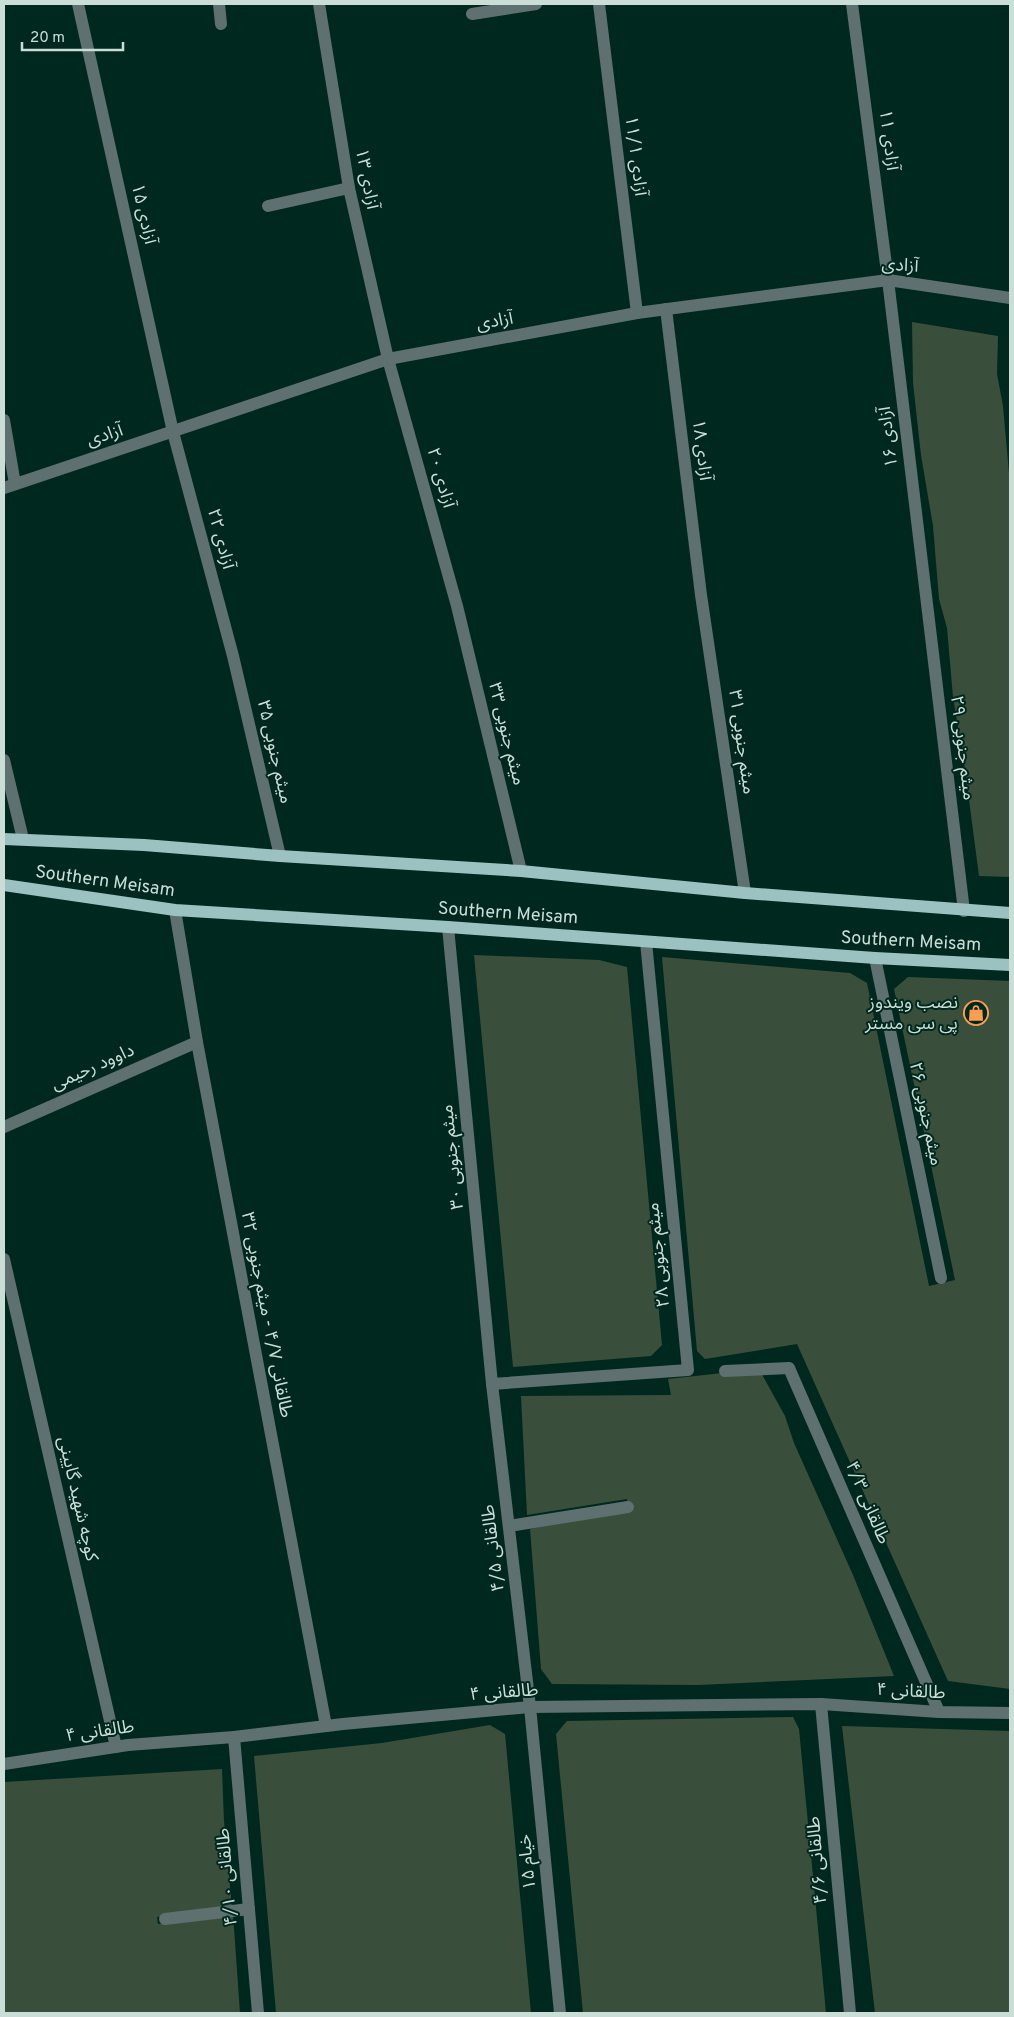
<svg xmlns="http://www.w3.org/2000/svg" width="1014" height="2017" viewBox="0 0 1014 2017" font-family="Overpass,'Noto Sans Arabic',sans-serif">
  <rect width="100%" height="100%" fill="#00281e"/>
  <!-- building -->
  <g fill="#394f3c">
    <polygon points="912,322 998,336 997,374 1003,406 1010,484 1010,877 979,876 965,769 953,697 947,628 939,599 933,526 921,455 913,383"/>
    <polygon points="474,955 599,960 627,967 662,1345 651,1356 513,1367"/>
    <polygon points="662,957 850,973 867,983 929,1286 955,1280 894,989 908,977 1010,981 1010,1689 948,1681 797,1344 705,1359 697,1351"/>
    <polygon points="759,1369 785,1416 794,1443 853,1575 894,1676 698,1685 552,1684 541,1669 530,1529 628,1507 627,1499 527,1515 521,1396 671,1395 668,1379"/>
    <polygon points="793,1717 799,1729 826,2013 583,2013 556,1734 567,1721"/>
    <polygon points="490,1725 505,1734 531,2013 276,2013 254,1756 382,1743"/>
    <polygon points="842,1726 1010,1731 1010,2013 875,2013"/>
    <polygon points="222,1769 224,1821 232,1908 157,1917 158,1924 233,1914 240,2013 4,2013 4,1782"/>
  </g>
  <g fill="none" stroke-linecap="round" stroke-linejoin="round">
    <!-- minor -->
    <g stroke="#5e7070" stroke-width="12">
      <polyline points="78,4 173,432 233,656 280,856"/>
      <polyline points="219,4 221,24"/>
      <polyline points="319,4 349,188 388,359 457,606 521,871"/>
      <polyline points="599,4 637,313"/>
      <polyline points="852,4 888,280 964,911"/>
      <polyline points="472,14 536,4"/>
      <polyline points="268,206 349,188"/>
      <polyline points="666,309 701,595 745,893"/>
      <polyline points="4,420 15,484"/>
      <polyline points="4,488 388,359 637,313 888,280 1010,298"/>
      <polyline points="4,760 23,839"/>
      <polyline points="175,910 197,1042 326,1726"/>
      <polyline points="448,927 492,1384 530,1707 560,2013"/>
      <polyline points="875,958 941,1278"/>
      <polyline points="4,1127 197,1042"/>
      <polyline points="4,1259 116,1747"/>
      <polyline points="725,1371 789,1368 939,1712"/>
      <polyline points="492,1384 688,1370 646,942"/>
      <polyline points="509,1526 628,1507"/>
      <polyline points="821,1704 850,2013"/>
      <polyline points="234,1737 258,2013"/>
      <polyline points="4,1764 128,1745 234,1737 343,1724 530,1707 821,1704 939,1712 1010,1713"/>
      <polyline points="165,1919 249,1909"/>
    </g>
    <!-- major -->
    <g stroke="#9bc1c1" stroke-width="12">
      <polyline points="4,839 144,845 280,856 521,871 745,893 1010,913"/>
      <polyline points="4,885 175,910 448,927 875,958 1010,965"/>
    </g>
  </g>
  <!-- icons -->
  <defs>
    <symbol id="shop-ring" viewBox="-11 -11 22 22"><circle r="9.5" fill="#00281e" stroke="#fc9d54" stroke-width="1.5"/><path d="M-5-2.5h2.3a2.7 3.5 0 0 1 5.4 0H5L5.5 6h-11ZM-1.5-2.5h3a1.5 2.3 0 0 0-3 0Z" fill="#fc9d54"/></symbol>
  </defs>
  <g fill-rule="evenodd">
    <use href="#shop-ring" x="962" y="999" width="28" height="28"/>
  </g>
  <g text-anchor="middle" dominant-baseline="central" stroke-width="4" stroke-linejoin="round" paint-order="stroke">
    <!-- street labels -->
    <g font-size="18" fill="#caded7" stroke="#00281e">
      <text transform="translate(888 140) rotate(83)">آزادی ۱۱</text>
      <text transform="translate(635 156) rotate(83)">آزادی ۱۱/۱</text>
      <text transform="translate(366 179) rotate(79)">آزادی ۱۳</text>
      <text transform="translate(143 214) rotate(77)">آزادی ۱۵</text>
      <text transform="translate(900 266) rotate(4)">آزادی</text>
      <text transform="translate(495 322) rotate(-10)">آزادی</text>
      <text transform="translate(105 436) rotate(-18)">آزادی</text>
      <text transform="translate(889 437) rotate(-97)">آزادی ۱۶</text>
      <text transform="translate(701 450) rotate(83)">آزادی ۱۸</text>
      <text transform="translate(440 478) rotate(74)">آزادی ۲۰</text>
      <text transform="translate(220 539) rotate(75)">آزادی ۲۲</text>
      <text transform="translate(506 734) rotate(76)">میثم جنوبی ۳۳</text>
      <text transform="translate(741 742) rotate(82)">میثم جنوبی ۳۱</text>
      <text transform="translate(962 748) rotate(83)">میثم جنوبی ۲۹</text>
      <text transform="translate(274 752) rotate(77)">میثم جنوبی ۳۵</text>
      <text transform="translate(105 882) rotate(8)">Southern Meisam</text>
      <text transform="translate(508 914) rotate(4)">Southern Meisam</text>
      <text transform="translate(911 942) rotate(3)">Southern Meisam</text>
      <text transform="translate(93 1068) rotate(-24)">داوود رحیمی</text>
      <text transform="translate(925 1114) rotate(78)">میثم جنوبی ۲۶</text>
      <text transform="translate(453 1157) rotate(-96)">میثم جنوبی ۳۰</text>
      <text transform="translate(659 1255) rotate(-96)">میثم جنوبی ۲۸</text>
      <text transform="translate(266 1315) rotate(79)">طالقانی ۴/۷ - میثم جنوبی ۳۲</text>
      <text transform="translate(77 1499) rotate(77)">کوچه شهید گایینی</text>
      <text transform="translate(867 1503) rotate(67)">طالقانی ۴/۳</text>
      <text transform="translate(494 1548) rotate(-97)">طالقانی ۴/۵</text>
      <text transform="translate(911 1692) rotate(3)">طالقانی ۴</text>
      <text transform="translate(504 1693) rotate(-4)">طالقانی ۴</text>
      <text transform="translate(100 1732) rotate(-8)">طالقانی ۴</text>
      <text transform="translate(818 1860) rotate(-95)">طالقانی ۴/۶</text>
      <text transform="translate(528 1862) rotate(-96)">خیام ۱۵</text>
      <text transform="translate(228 1877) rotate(-95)">طالقانی ۴/۱۰</text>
    </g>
    <!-- poi labels -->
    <g font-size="18" fill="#caded7" stroke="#00281e" text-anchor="end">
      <text x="958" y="1003">نصب ویندوز<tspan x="958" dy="21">پی سی مستر</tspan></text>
    </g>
  </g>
  <!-- border -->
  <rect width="1014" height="2017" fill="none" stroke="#caded7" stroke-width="10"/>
  <!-- scale -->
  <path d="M22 42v8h101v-8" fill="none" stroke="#caded7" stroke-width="2.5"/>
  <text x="30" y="42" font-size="15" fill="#caded7" stroke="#00281e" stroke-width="4" paint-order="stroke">20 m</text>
</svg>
